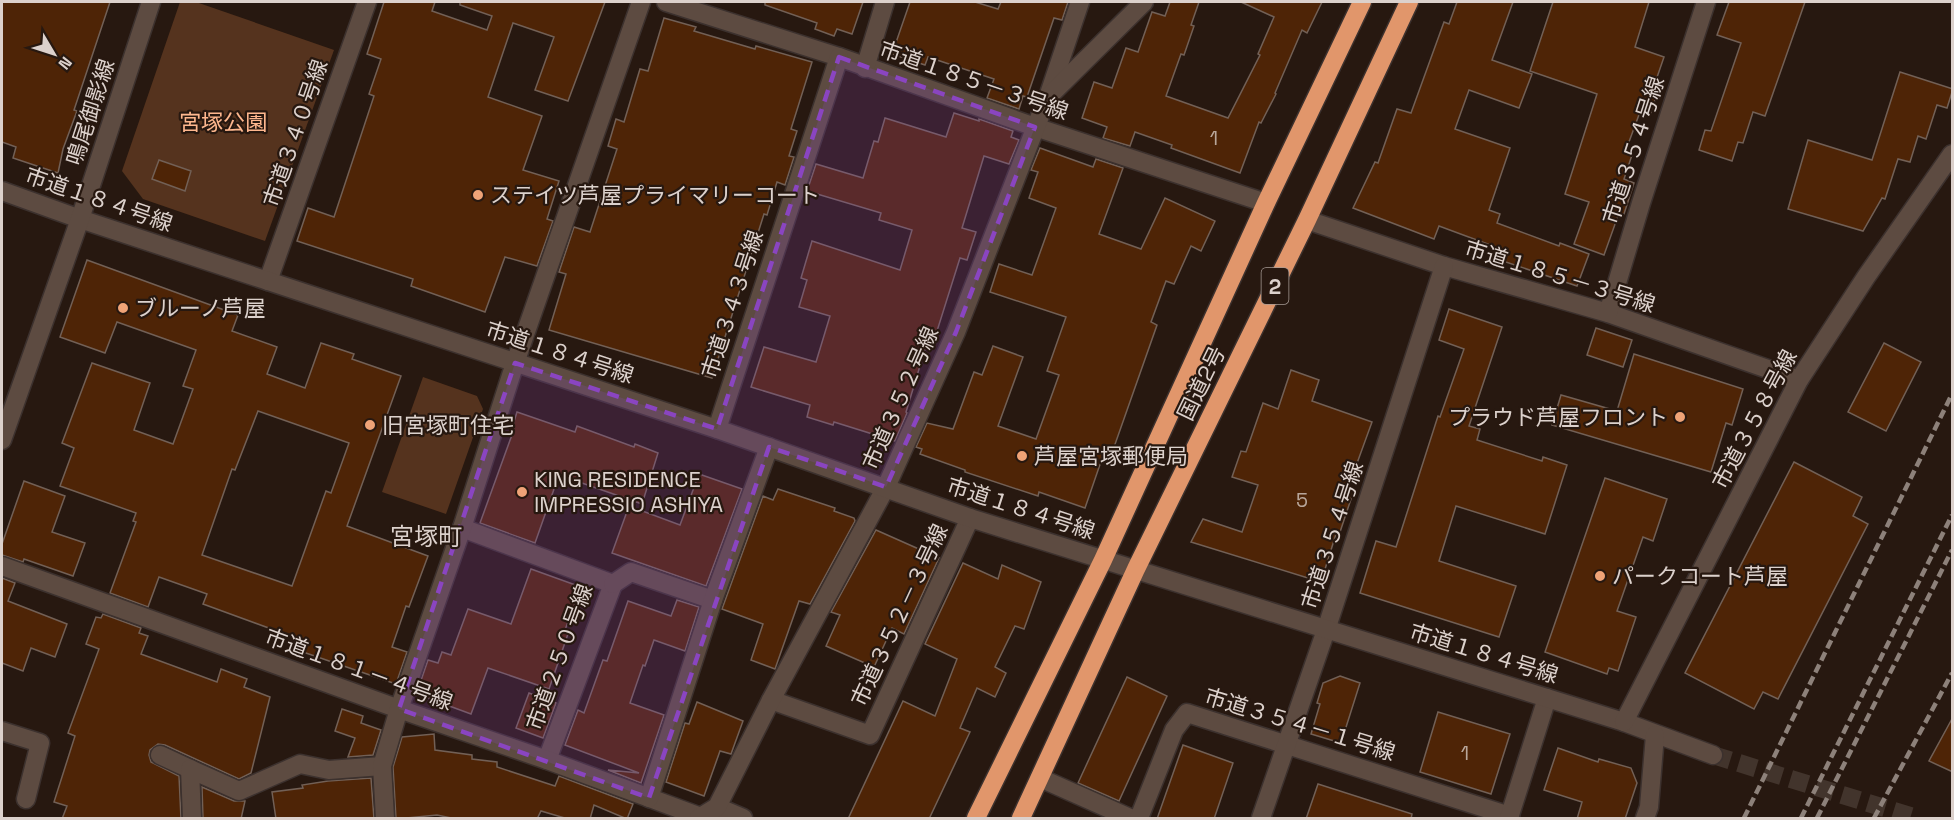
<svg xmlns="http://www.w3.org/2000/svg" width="1954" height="820" viewBox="0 0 1954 820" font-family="'Space Grotesk','Noto Sans JP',sans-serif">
  <rect width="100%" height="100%" fill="#271810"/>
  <!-- green -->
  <g fill="#55331e">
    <polygon points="180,2 196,2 334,50 265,241 143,199 122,171"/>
    <polygon points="423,377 477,396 483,409 446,514 382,492"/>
  </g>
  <!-- building -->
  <g fill="#4e2406" stroke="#726056" stroke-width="1.5" fill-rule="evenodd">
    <polygon points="2,2 110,2 74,110 77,111 63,149 58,173 13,158 16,147 2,142"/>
    <polygon points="384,2 435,2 432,11 487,30 492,16 460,5 460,2 605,2 568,101 535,90 554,37 513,23 488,97 542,116 523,170 559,181 547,219 553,221 537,266 505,257 485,312 411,286 413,279 297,241 308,208 334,217 374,96 369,94 381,59 367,54"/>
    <polygon points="765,2 863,2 852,34 837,29 834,36 815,29 817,23 765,5"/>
    <polygon points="910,2 975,2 998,9 1001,2 1068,2 1062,20 1054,18 1027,97 1023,96 1019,109 987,98 994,79 928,57 925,65 892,54"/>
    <polygon points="1170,2 1199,2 1191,25 1194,26 1184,55 1181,54 1166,96 1228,118 1260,55 1258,54 1274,17 1241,2 1322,2 1307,33 1302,30 1275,93 1276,94 1261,123 1259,122 1240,173 1171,148 1172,145 1135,132 1130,146 1103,138 1107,127 1082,118 1094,82 1112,88 1126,48 1138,52 1152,12 1165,16"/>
    <polygon points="1457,2 1513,2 1492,60 1532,74 1519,108 1469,90 1455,129 1510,148 1489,210 1500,214 1497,223 1559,246 1560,243 1589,254 1577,286 1497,259 1501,249 1439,226 1434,239 1353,208 1375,162 1378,163 1397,109 1411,113 1444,22 1449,24"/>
    <polygon points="1553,2 1649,2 1635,47 1664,57 1653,89 1658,90 1650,116 1640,112 1626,150 1633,152 1624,179 1634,183 1624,214 1619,213 1604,255 1574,244 1589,202 1565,194 1597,94 1530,71"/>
    <polygon points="1729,2 1805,2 1765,116 1753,112 1743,143 1738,142 1732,161 1699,150 1705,130 1711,131 1741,43 1717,35"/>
    <polygon points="664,18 696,27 694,31 755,49 756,46 812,62 791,129 797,131 789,156 794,157 785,185 777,182 767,215 764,214 712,378 549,330 566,274 559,272 574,227 590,232 617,149 608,146 616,119 624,122 640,69 648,71"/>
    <polygon points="1900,72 1953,89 1947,108 1937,105 1926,139 1918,136 1910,162 1898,159 1885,199 1882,198 1863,231 1788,209 1808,140 1872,160"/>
    <polygon points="954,113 979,121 979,119 1013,131 1011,137 1019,140 1009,164 984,156 962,228 976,232 967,260 960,258 932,347 926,346 906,412 907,413 895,441 834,422 833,425 807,417 810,405 751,387 764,347 816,362 830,316 799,307 807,280 801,278 812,241 900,270 912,230 879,220 881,213 807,191 816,164 863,178 874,141 878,142 885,118 946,137"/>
    <polygon points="1040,148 1093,167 1096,159 1123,168 1099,234 1141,249 1165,198 1215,221 1201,251 1191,246 1174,284 1166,281 1151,322 1157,325 1113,450 1106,447 1085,508 1039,492 1038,496 965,472 965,470 920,454 922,449 916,447 927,423 953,429 974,372 982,375 993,346 1023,357 998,426 1036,439 1059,375 1047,371 1066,317 990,292 999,264 1032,275 1056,208 1029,198 1038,172 1031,170"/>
    <polygon points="159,160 191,171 185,191 152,179"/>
    <path d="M 87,260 L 238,315 L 232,331 L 277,347 L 267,374 L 305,388 L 321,343 L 354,354 L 352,359 L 401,376 L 347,526 L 428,556 L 409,607 L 406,606 L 392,647 L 407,652 L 396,684 L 303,652 L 307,642 L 203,604 L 207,594 L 159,577 L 148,607 L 110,593 L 136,522 L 133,521 L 136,513 L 60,486 L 74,448 L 62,443 L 92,363 L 150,383 L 134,430 L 173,444 L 193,389 L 183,386 L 196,350 L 117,322 L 105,353 L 60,337 ZM 258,411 L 349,443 L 331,493 L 326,491 L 292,586 L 202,555 L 232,469 L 235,470 Z"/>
    <polygon points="1449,309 1502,327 1469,426 1480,429 1477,440 1542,461 1543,457 1567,465 1545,534 1456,506 1439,561 1516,586 1499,637 1360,593 1376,541 1396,547 1438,416 1440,417 1464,349 1439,340"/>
    <polygon points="1596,328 1632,340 1623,367 1587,355"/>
    <polygon points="1884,343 1921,362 1886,431 1848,412"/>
    <polygon points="1634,354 1743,389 1732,425 1726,423 1711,472 1552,425 1561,395 1617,411"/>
    <polygon points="1291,370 1319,380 1312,401 1372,422 1348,488 1354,490 1339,535 1336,534 1321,582 1191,542 1203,519 1242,532 1258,485 1232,477 1241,451 1246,452 1263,403 1278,409"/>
    <polygon points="517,412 575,432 577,426 634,447 635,444 658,453 642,504 559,475 535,543 480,523 513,432 511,431"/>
    <polygon points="1794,462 1862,497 1853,516 1868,524 1778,699 1763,692 1754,709 1685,673"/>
    <polygon points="699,474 742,489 706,586 612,553 629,506 680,525"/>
    <polygon points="1605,478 1667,499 1653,541 1643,537 1617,611 1636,617 1618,671 1609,668 1607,674 1545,652"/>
    <polygon points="24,481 65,496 52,532 85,543 73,576 24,559 23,562 2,555 2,544"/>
    <polygon points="778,489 835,508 834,511 854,518 855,521 810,604 799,601 775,669 751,660 763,624 722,609 763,496 773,500"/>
    <polygon points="876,530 939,558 904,634 892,628 874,667 826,646 840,615 831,612"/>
    <polygon points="963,563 998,579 1002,565 1041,582 1024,629 1015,626 995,667 1006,673 995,697 977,688 960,728 970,732 929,819 848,819 903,701 935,716 957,659 925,644"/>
    <polygon points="531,569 581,587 565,630 569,631 549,689 488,668 471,714 425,697 426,695 417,692 428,660 438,663 442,652 451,655 468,609 511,624"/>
    <polygon points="2,578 15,583 8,601 67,624 55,657 31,648 23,671 2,663"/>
    <polygon points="677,600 699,607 685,651 654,640 645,666 643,665 630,703 664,715 641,783 608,770 639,773 565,745 578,710 584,713 603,660 607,661 628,601 671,616"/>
    <polygon points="103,614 141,628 139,633 148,636 141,654 217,682 221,669 247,679 244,687 270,697 251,773 239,779 165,745 158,744 150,750 149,755 151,762 179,776 181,819 62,819 67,806 54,802 75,736 68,733 99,649 86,644 96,617 101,618"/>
    <polygon points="1340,676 1360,683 1341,743 1311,734 1320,704 1317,703 1323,683"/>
    <polygon points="1127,677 1167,696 1119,801 1078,783"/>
    <polygon points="529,693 556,703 543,738 516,728"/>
    <polygon points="697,702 743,721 731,754 720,751 704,796 666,782 685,723 689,724"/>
    <polygon points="342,709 363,716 361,723 381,730 373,755 348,757 355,738 335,731"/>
    <polygon points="1438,712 1510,734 1491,794 1420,772"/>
    <polygon points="1953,717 1953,772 1929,761"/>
    <polygon points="434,734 435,750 472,755 472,759 497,762 497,767 555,786 559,776 633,804 627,819 594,805 590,819 568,819 541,811 537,819 456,819 437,815 396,819 393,767 402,737"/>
    <polygon points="1183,745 1233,763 1214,819 1157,819"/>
    <polygon points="1558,748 1598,762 1599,759 1631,768 1637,783 1625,819 1577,819 1582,802 1544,790"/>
    <polygon points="371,778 374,819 276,819 272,792 303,788 302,785 328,781"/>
    <polygon points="1318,784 1412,814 1411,819 1306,819"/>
    <polygon points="202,787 234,801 245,801 241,819 203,819"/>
  </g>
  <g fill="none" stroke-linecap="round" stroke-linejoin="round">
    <!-- secondary-tunnel -->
    <polyline stroke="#42342c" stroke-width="18" stroke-dasharray="18 9" stroke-linecap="butt" points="1713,755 1917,818"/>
    <defs>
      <g id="street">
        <polyline points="666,2 839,57 1035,127 1266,203"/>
        <polyline points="865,68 885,2"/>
        <polyline points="1049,94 1080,2"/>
        <polyline points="1307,220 1444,266 1608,313 1799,380"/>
        <polyline points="268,281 367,2"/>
        <polyline points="1608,313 1641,203 1706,2"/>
        <polyline points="717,429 839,57"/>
        <polyline points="462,528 613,584 547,760"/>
        <polyline points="2,566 399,709 547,760 701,817"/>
        <polyline points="613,584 631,572 713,600"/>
        <polyline points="771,700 870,735 970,518"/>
        <polyline points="2,731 40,743 26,799"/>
        <polyline points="160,755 190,769"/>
        <polyline points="1040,778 1130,818"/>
        <polyline points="649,798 713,600 769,447"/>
        <polyline points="717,807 743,818"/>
        <polyline points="192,818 190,769 239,791 300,764 329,770 382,766"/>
        <polyline points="385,818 382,766 399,709 462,528 515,363 641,2"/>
        <polyline points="699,818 717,807 771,700 886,487 956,332 1047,98 1144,2"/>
        <polyline points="1139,818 1174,730 1187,713 1510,816"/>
        <polyline points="1261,818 1326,630 1444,266"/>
        <polyline points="1509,818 1547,698"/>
      </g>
      <g id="secondary">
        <polyline points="2,191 80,219 717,429 970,518 1624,722 1713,755"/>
        <polyline points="2,440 80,219 151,2"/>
        <polyline points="1624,722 1799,380 1866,277 1952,154"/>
        <polyline points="1645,818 1649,807 1655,735"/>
      </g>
      <g id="highway">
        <polyline points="976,818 1103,560 1266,203 1362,2"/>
        <polyline points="1021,818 1136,569 1307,220 1409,2"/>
      </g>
    </defs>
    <!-- street casing -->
    <use href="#street" stroke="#3c312e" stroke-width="21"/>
    <!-- secondary casing -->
    <use href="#secondary" stroke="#3c312e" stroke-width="21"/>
    <!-- highway casing -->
    <use href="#highway" stroke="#3c312e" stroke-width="21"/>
    <!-- street -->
    <use href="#street" stroke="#5d4b41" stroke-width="18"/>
    <!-- secondary -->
    <use href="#secondary" stroke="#5d4b41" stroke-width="18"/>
    <!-- highway -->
    <use href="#highway" stroke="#e1966b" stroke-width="18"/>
    <!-- rail -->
    <g stroke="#8d817a" stroke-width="4.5" stroke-dasharray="9 4.5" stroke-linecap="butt">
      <polyline points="1744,818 1952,394"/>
      <polyline points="1801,818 1952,515"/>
      <polyline points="1817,818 1952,550"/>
      <polyline points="1874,818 1952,673"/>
    </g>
  </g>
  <!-- marked area -->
  <path fill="#8a45c1" fill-opacity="0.2" stroke="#8a45c1" stroke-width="4.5" stroke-dasharray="12 8" stroke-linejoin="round" d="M 839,57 L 1035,127 L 956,332 L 886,487 L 769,447 L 649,798 L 399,709 L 515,363 L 717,429 Z"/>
  <!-- markers -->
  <g fill="#efa377" stroke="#271810" stroke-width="2">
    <circle cx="478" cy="195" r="6"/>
    <circle cx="123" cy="308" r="6"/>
    <circle cx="1680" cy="417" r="6"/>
    <circle cx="370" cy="425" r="6"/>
    <circle cx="1022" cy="456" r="6"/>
    <circle cx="522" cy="492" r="6"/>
    <circle cx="1600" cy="576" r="6"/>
  </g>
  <g text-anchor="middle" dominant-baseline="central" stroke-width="4.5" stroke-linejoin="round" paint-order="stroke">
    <!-- number labels -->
    <g font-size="20" fill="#b8a69a">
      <text x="1214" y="138">1</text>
      <text x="1302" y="500">5</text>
      <text x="1465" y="753">1</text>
    </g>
    <!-- shield labels -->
    <rect fill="#271810" stroke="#a69a94" stroke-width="1.5" x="1261.5" y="268" width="27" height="36" rx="4.5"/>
    <g font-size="21" font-weight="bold" fill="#dcd1cc">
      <text x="1275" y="286">2</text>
    </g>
    <!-- street labels -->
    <g font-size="22" fill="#dcd1cc" stroke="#271810">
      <text transform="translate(974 80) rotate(19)">市道１８５－３号線</text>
      <text transform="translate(90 112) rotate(-72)">鳴尾御影線</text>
      <text transform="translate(295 133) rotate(-71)">市道３４０号線</text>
      <text transform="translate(1633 150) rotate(-72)">市道３５４号線</text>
      <text transform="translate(99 199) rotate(19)">市道１８４号線</text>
      <text transform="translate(1560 276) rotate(17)">市道１８５－３号線</text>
      <text transform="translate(732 304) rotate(-72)">市道３４３号線</text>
      <text transform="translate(560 352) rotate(18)">市道１８４号線</text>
      <text transform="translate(1201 383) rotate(-64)">国道2号</text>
      <text transform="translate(900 398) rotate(-66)">市道３５２号線</text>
      <text transform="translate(1754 419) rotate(-62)">市道３５８号線</text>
      <text transform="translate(1021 508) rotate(18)">市道１８４号線</text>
      <text transform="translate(1332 535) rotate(-72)">市道３５４号線</text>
      <text transform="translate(899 615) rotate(-65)">市道３５２－３号線</text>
      <text transform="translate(1484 653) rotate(17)">市道１８４号線</text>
      <text transform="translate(559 657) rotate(-70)">市道２５０号線</text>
      <text transform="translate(359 669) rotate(20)">市道１８１－４号線</text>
      <text transform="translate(1300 724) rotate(17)">市道３５４－１号線</text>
    </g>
    <!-- park labels -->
    <g font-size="22" fill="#feb78e" stroke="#271810">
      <text x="223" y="122">宮塚公園</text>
    </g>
    <!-- poi labels -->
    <g font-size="22" fill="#dcd1cc" stroke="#271810" text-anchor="start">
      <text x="490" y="195">ステイツ芦屋プライマリーコート</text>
      <text x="135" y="308">ブルーノ芦屋</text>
      <text x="1668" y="417" text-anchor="end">プラウド芦屋フロント</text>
      <text x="382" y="425">旧宮塚町住宅</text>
      <text x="1034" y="456">芦屋宮塚郵便局</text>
      <text x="534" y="479">KING RESIDENCE<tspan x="534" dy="25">IMPRESSIO ASHIYA</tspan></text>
      <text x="1612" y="576">パークコート芦屋</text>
    </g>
    <!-- neighbourhood labels -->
    <g font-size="24" fill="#dcd1cc" stroke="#271810">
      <text x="426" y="536">宮塚町</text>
    </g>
  </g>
  <!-- border -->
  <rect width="1954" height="820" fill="none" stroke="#dcd1cc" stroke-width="6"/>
  <!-- north arrow -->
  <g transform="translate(54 54) rotate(129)" stroke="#271810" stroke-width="4.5" paint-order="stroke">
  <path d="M0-4.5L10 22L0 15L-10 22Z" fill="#dcd1cc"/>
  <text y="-9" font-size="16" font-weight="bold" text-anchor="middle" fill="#dcd1cc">N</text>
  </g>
</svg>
